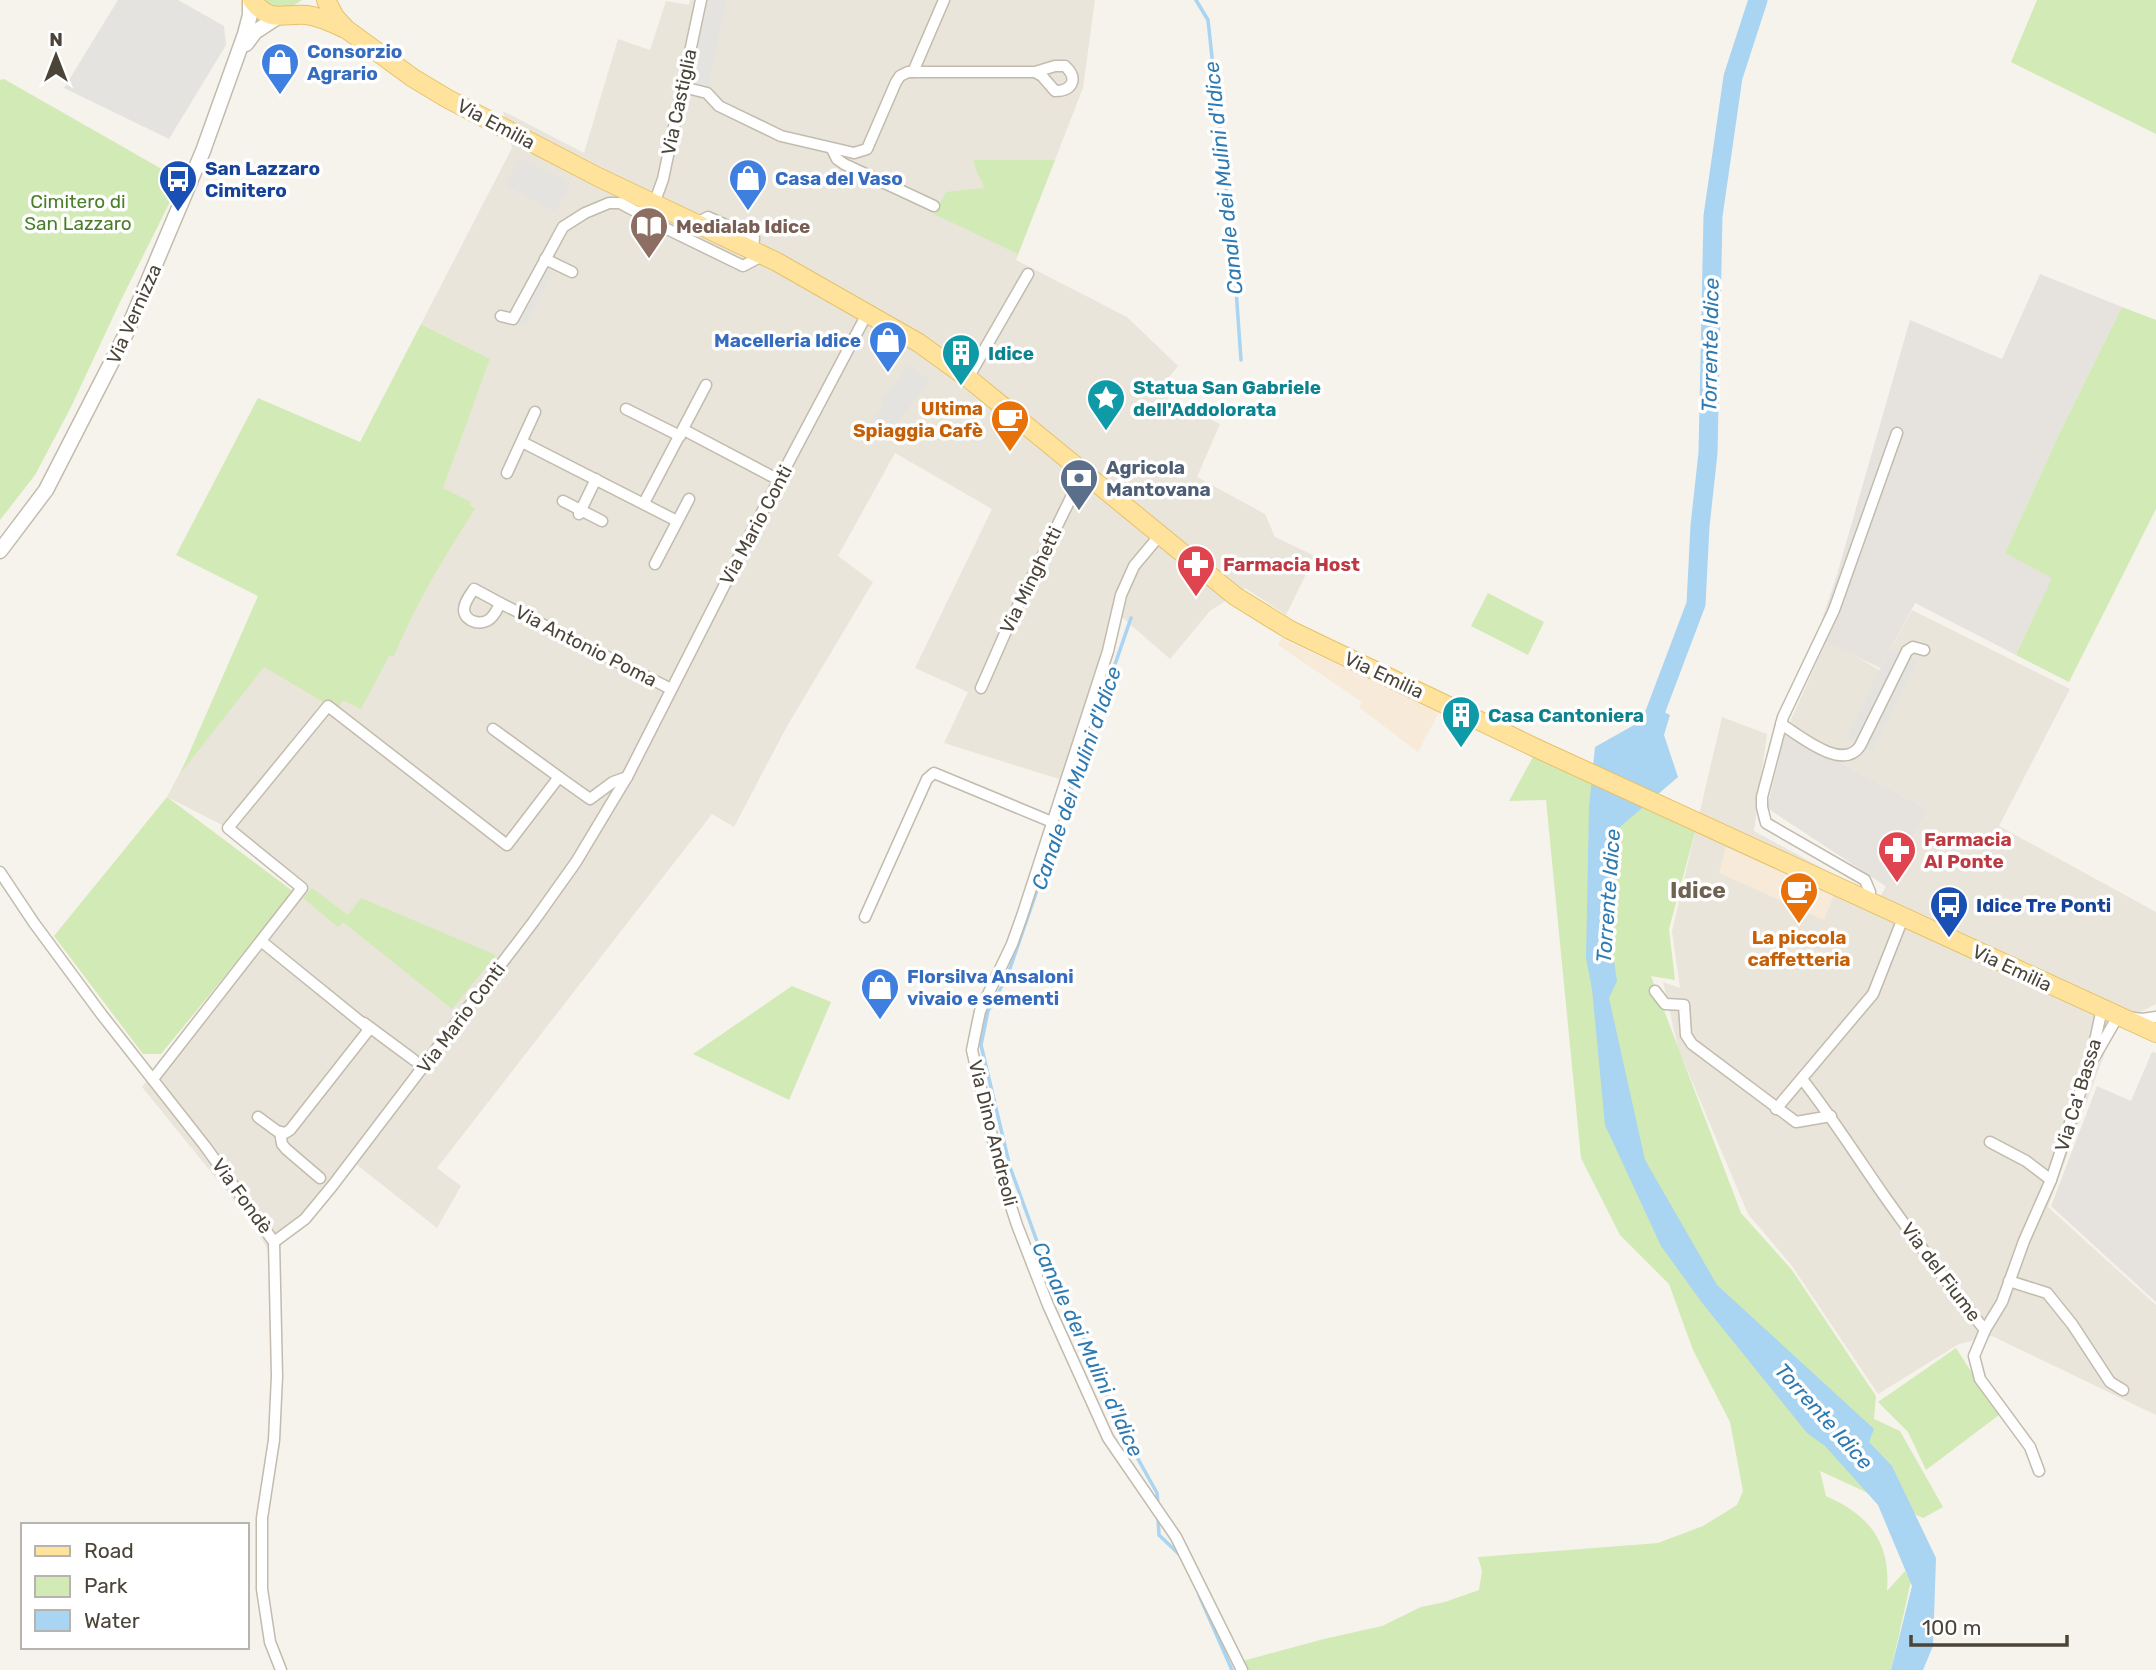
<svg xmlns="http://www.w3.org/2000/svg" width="2156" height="1670" viewBox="0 0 2156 1670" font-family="Rubik,sans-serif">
  <rect width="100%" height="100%" fill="#f6f3ec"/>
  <!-- residential -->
  <g fill="#eae5da">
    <polygon points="690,0 1095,0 1083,88 1016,260 1127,317 1178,366 1156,393 1220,424 1197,477 1265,514 1275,537 1315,556 1286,615 1245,588 1210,611 1170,659 1116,612 1065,781 944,743 968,692 915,668 992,509 895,453 838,556 873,582 786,728 734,827 712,814 437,1168 461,1186 437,1228 352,1161 287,1233 268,1250 254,1225 142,1087 302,889 228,828 167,797 242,654 366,651 417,599 474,509 442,487 490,359 421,324 512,148 503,111 584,153 618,39 650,50 666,1 689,5"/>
    <polygon points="1912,610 2070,689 1999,826 2156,912 2156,1004 2115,1025 2048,1207 2156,1305 2156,1415 1992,1336 1959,1344 1878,1394 1792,1266 1748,1214 1678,1048 1663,982 1680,988 1672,931 1722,717 1767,734 1754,831 1879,899 1927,809 1785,733 1827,639 1879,670"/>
  </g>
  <!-- commercial -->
  <g fill="#f7ead8">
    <polygon points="1281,638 1439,712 1418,752 1359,707 1362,702 1278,645"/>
    <polygon points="1726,847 1834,895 1824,920 1719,873"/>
  </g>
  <!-- industrial -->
  <g fill="#e6e2dd">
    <polygon points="2040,274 2122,307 2060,432 2005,553 2053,577 2016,655 1915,603 1880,668 1816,637 1836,578 1910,320 2002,359"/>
    <polygon points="1785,733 1927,809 1887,887 1767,808"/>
    <polygon points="2152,1052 2156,1053 2156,1302 2051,1206 2097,1086 2131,1101"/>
  </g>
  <!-- green -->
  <g fill="#d2eab5">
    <path d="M 263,0 L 302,0 C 290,10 276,9 263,0 Z"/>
    <polygon points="2037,0 2156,0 2156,134 2011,62"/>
    <polygon points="4,79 181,180 120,302 71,407 35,475 0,520 0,80"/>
    <path d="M 974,160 L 1055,160 L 1018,254 L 934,214 L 946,192 L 984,188 C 981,178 974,170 974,160 Z"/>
    <polygon points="2122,307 2156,320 2156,509 2069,682 2016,655 2052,578 2005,553 2060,432"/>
    <path d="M 421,324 L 490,359 L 443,488 L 471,502 L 470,505 L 475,509 C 444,557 416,603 394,656 L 389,656 L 361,709 L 343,700 L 337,710 L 264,667 L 180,774 L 258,596 L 176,555 L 258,398 L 360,442 Z"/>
    <polygon points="1488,593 1544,622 1528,655 1471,626"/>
    <path d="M 1533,757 L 1695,832 L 1669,929 L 1675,980 L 1651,976 L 1741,1213 L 1792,1270 L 1876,1396 L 1874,1419 L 1900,1431 L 1943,1507 L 1923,1518 L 1820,1471 L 1826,1496 C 1869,1515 1891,1542 1887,1591 L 1905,1571 L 1911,1581 L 1891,1670 L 1238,1670 L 1235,1663 L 1324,1639 L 1382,1626 L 1421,1607 L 1445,1602 L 1479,1590 L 1482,1571 L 1478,1557 L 1658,1543 L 1703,1526 L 1737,1505 L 1743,1491 L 1730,1422 L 1693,1350 L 1669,1284 L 1620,1235 L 1581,1158 L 1546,800 L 1509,801 Z"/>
    <polygon points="167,797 294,892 161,1054 143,1054 54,936"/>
    <polygon points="312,888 348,915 361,898 496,955 452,1009 343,922 338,927 303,898"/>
    <polygon points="792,986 831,1002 789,1100 693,1054"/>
    <polygon points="1956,1348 1999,1415 1926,1470 1908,1432 1878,1402"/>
  </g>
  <!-- parking -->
  <g fill="#e5e3e0">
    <polygon points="118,0 178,0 224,26 226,45 169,139 64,88"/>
    <polygon points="701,0 726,0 707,93 683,87"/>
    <polygon points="519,157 570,183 556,212 505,185"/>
    <polygon points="545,266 553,270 526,325 518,322"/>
    <polygon points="909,365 929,380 885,438 872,428 873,426 869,423 885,402 882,400"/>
    <polygon points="1890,649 1917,661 1872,751 1847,737"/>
  </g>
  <!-- water -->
  <polygon fill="#a9d4f2" points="1650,705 1670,715 1664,735 1678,777 1620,827 1610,933 1617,981 1609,998 1645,1160 1717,1285 1874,1429 1869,1442 1892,1466 1936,1558 1933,1646 1923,1670 1891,1670 1912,1586 1878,1505 1825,1446 1807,1433 1703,1304 1661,1246 1605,1125 1592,989 1586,958 1589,808 1595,747 1643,720"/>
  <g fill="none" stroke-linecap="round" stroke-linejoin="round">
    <!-- stream -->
    <g stroke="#a9d4f2" stroke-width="3.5">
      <polyline points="1196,0 1208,20 1234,261 1241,360"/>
      <polyline points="1131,618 1007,977 988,1011 981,1045 1010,1167 1050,1277 1092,1353 1113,1414 1157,1493 1158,1503"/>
      <polyline points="1158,1518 1159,1535 1181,1556"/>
      <polyline points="1199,1595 1232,1670"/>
    </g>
    <!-- river -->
    <polyline stroke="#a9d4f2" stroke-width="19" points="1648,731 1696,604 1700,526 1708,453 1713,216 1733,77 1758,0"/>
    <defs>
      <g id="minor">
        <polyline points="913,72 944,0"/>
        <path d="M 683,87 L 707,93 L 719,106 L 781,136 L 854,153 L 867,149 L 896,82 L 900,76 L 908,72 L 1035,72 L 1042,76 L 1055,91 C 1072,91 1079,79 1065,66 L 1055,66 L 1035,72"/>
        <polyline points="832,149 837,159 844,164 934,206"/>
        <polyline points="645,212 663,227 743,266 764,255"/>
        <polyline points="697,223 708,217 754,238 753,250"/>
        <polyline points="545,259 572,272"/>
        <polyline points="501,316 513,319 563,227 585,213 609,203 620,203 637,212 645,212 654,204 663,179 701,0"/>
        <polyline points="968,378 1028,274"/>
        <polyline points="626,409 680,436"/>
        <polyline points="684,430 779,480"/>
        <polyline points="522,442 677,521"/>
        <polyline points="507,473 535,412"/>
        <polyline points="563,501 602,521"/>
        <polyline points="644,503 706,385"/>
        <polyline points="579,514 596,479"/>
        <polyline points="1160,535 1134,566 1121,595 1108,651 1022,916 1012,944 980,1011 972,1050 1002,1179 1017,1225 1048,1305 1108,1438 1176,1537 1242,1670"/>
        <polyline points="655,564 689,499"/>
        <path d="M 474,589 L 500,603 C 498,608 495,614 491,618 C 483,626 465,623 464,610 C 464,602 470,595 474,589 Z"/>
        <polyline points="500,603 671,689"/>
        <polyline points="981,688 1010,622 1083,473"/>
        <path d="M 1781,724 C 1800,736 1843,772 1860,746 L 1907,651 L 1913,647 L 1924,650"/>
        <polyline points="493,729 559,777"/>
        <polyline points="0,872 34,923 102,1015 205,1146 274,1242 277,1376 274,1440 262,1518 262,1589 270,1642 281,1670"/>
        <polyline points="1868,902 1870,892 1865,880 1766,823 1762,807 1762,797 1783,717 1834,610 1897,433"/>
        <polyline points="865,917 927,779 934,773 1052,822"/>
        <polyline points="1655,991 1665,1004 1684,1005 1686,1035 1692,1044 1796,1122 1831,1116"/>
        <polyline points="364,1023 414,1060"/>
        <polyline points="2095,1056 2118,1016 2142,1019 2156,1017"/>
        <polyline points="153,1079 302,888 228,828 328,706 507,845 559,777 590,799 613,782 627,777"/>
        <path d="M 1802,1079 C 1832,1117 1857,1157 1885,1197 C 1917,1242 1950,1287 1985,1330 L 1974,1356 L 1980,1379 L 2030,1447 L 2039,1471"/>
        <polyline points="1776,1109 1873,994 1903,918"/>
        <polyline points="258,1117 277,1131 285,1133 290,1130 367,1032 367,1027 261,941"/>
        <polyline points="280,1132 282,1144 286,1149 320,1178"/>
        <polyline points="1990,1142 2026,1161 2051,1180"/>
        <polyline points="274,1242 305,1219 333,1185 534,921 576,862 627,777 751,533 868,312"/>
        <polyline points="2009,1281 2047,1293 2072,1324 2110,1382 2123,1390"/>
        <polyline points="1985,1330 2002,1302 2024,1241 2051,1180 2090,1063 2102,1009"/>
      </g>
      <g id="tertiary">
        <polyline points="246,44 255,32 278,17"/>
        <polyline points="0,551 46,490 124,338 203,151 245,34 250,15 250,0"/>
      </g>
      <g id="primary">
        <path d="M 252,0 C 270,24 283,13 307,15 C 320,17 331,22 343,28"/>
        <polyline points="326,0 335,17 346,29 413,78 448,99 598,177 777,262 919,343 973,382 1235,596 1290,630 1536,748 2156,1033"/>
      </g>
    </defs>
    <!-- minor casing -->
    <use href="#minor" stroke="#c2bbae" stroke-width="13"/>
    <!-- tertiary casing -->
    <use href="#tertiary" stroke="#c2bbae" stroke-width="17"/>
    <!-- primary casing -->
    <use href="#primary" stroke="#e6c16a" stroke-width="20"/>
    <!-- minor -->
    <use href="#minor" stroke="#fff" stroke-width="10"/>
    <!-- tertiary -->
    <use href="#tertiary" stroke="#fff" stroke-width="14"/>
    <!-- primary -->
    <use href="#primary" stroke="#ffe39c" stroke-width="18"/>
  </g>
  <!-- icons -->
  <defs>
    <symbol id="shop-pin" viewBox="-11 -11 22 30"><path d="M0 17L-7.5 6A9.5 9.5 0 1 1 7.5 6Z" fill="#3f7fe0" stroke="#fff"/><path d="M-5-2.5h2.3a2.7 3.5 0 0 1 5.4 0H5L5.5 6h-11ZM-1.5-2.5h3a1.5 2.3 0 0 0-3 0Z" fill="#fff"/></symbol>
    <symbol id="bus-pin" viewBox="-11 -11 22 30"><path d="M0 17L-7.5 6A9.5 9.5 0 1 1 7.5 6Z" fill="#1a4fb4" stroke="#fff"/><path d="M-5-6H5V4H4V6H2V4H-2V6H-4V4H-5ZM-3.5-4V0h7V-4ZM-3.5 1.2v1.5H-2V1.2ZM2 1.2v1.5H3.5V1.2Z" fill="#fff"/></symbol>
    <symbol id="library-pin" viewBox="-11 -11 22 30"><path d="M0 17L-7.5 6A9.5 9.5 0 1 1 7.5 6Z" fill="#8d6e63" stroke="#fff"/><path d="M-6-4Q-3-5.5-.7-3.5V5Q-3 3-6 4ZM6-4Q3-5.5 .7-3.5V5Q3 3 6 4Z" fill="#fff"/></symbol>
    <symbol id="building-pin" viewBox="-11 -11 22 30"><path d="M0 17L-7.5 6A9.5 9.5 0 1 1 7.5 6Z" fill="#0f9aa8" stroke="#fff"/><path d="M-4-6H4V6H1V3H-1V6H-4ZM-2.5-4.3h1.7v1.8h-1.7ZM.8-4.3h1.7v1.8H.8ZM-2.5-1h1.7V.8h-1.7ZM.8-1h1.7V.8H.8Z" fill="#fff"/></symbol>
    <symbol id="sight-pin" viewBox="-11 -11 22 30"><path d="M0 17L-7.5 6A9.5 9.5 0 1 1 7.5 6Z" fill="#0f9aa8" stroke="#fff"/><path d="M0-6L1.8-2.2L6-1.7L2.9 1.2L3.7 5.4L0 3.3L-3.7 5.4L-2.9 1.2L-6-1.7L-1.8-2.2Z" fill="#fff"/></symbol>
    <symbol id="cafe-pin" viewBox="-11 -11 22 30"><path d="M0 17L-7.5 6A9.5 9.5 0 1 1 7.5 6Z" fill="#e8710a" stroke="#fff"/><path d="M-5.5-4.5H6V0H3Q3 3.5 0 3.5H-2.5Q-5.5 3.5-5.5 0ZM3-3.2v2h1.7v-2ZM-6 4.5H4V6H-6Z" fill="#fff"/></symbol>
    <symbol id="bank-pin" viewBox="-11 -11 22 30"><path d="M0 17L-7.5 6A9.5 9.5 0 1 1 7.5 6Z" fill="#5c6f8a" stroke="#fff"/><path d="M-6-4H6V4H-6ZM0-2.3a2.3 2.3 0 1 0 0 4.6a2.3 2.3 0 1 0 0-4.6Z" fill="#fff"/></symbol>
    <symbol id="pharmacy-pin" viewBox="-11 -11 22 30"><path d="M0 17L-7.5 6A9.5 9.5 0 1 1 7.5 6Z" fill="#e0444e" stroke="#fff"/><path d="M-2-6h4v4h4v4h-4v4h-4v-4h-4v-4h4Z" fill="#fff"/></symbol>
  </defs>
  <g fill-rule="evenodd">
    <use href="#shop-pin" x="258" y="40" width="44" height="60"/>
    <use href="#shop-pin" x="726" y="156" width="44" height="60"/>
    <use href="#bus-pin" x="156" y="157" width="44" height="60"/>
    <use href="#library-pin" x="627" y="204" width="44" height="60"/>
    <use href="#shop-pin" x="866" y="318" width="44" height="60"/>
    <use href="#building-pin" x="939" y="331" width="44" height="60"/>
    <use href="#sight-pin" x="1084" y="376" width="44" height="60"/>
    <use href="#cafe-pin" x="988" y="397" width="44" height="60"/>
    <use href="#bank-pin" x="1057" y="456" width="44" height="60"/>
    <use href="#pharmacy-pin" x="1174" y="542" width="44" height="60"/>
    <use href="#building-pin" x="1439" y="693" width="44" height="60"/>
    <use href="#pharmacy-pin" x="1875" y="828" width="44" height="60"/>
    <use href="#cafe-pin" x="1777" y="869" width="44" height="60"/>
    <use href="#bus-pin" x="1927" y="883" width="44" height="60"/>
    <use href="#shop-pin" x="858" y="965" width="44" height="60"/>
  </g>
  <g text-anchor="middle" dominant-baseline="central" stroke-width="7" stroke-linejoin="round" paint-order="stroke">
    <!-- shop labels -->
    <g font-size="19" font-weight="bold" fill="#366cbe" stroke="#fff" text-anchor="start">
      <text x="307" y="51">Consorzio<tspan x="307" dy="22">Agrario</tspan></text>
      <text x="775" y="178">Casa del Vaso</text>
      <text x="861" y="340" text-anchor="end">Macelleria Idice</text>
      <text x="907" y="976">Florsilva Ansaloni<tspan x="907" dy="22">vivaio e sementi</tspan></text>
    </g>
    <!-- street labels -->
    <g font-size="19" fill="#4b4439" stroke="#fff">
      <text transform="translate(679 102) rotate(-78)">Via Castiglia</text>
      <text transform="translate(496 124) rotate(28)">Via Emilia</text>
      <text transform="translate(134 314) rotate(-66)">Via Vernizza</text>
      <text transform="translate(756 525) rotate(-62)">Via Mario Conti</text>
      <text transform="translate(1031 580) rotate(-64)">Via Minghetti</text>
      <text transform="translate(586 646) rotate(27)">Via Antonio Poma</text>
      <text transform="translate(1384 675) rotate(25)">Via Emilia</text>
      <text transform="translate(2012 968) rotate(25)">Via Emilia</text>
      <text transform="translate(461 1018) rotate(-53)">Via Mario Conti</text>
      <text transform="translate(2078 1095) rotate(-73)">Via Ca' Bassa</text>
      <text transform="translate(993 1133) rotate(76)">Via Dino Andreoli</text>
      <text transform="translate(242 1196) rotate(54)">Via Fondè</text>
      <text transform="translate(1941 1272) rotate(53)">Via del Fiume</text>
    </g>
    <!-- transit labels -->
    <g font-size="19" font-weight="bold" fill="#164399" stroke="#fff" text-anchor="start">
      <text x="205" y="168">San Lazzaro<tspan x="205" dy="22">Cimitero</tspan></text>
      <text x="1976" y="905">Idice Tre Ponti</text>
    </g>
    <!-- park labels -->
    <g font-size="19" fill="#4a7f2a" stroke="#fff">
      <text x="78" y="201">Cimitero di<tspan x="78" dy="22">San Lazzaro</tspan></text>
    </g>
    <!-- education labels -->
    <g font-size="19" font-weight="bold" fill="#785e54" stroke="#fff" text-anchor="start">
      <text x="676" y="226">Medialab Idice</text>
    </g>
    <!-- culture labels -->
    <g font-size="19" font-weight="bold" fill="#0d838f" stroke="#fff" text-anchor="start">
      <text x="988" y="353">Idice</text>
      <text x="1133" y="387">Statua San Gabriele<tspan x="1133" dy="22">dell'Addolorata</tspan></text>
      <text x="1488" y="715">Casa Cantoniera</text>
    </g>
    <!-- food labels -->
    <g font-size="19" font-weight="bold" fill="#c56008" stroke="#fff" text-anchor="end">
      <text x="983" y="408">Ultima<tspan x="983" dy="22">Spiaggia Cafè</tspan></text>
      <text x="1799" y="937" text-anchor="middle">La piccola<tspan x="1799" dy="22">caffetteria</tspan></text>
    </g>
    <!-- service labels -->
    <g font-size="19" font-weight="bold" fill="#4e5e75" stroke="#fff" text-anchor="start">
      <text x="1106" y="467">Agricola<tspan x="1106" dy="22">Mantovana</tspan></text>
    </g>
    <!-- health labels -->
    <g font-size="19" font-weight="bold" fill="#be3a42" stroke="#fff" text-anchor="start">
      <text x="1223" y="564">Farmacia Host</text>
      <text x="1924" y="839">Farmacia<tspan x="1924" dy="22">Al Ponte</tspan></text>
    </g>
    <!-- water labels -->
    <g font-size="21" font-style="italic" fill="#2e7ab2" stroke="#fff">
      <text transform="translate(1223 178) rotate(-96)">Canale dei Mulini d'Idice</text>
      <text transform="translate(1710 345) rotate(-89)">Torrente Idice</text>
      <text transform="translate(1076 778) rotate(-71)">Canale dei Mulini d'Idice</text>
      <text transform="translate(1608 896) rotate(-86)">Torrente Idice</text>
      <text transform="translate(1088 1349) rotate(65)">Canale dei Mulini d'Idice</text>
      <text transform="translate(1824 1416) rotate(48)">Torrente Idice</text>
    </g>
    <!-- quarter labels -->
    <g font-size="23" font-weight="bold" fill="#6e6250" stroke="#fff">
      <text x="1698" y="890">Idice</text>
    </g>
  </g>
  <!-- legend -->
  <rect x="21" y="1523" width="228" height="126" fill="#ffffff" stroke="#b7b4b0" stroke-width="2"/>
  <rect x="35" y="1546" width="35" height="10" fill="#ffe39c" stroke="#b7b4b0" stroke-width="2"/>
  <text x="84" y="1558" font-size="21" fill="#4b4439">Road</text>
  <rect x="35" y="1576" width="35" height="21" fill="#d2eab5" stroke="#b7b4b0" stroke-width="2"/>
  <text x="84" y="1593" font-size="21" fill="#4b4439">Park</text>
  <rect x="35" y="1610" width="35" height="21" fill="#a9d4f2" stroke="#b7b4b0" stroke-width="2"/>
  <text x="84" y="1628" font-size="21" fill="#4b4439">Water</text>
  <!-- north arrow -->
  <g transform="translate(56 56)" stroke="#ffffff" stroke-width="5" paint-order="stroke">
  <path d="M0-5L12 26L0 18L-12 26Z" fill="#4b4439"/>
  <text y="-10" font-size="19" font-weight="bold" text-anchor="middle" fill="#4b4439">N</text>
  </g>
  <!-- scale -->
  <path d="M1911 1635v10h156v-10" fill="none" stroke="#4b4439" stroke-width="3.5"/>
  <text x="1922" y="1635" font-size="21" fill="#4b4439" stroke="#ffffff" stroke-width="5" paint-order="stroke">100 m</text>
</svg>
